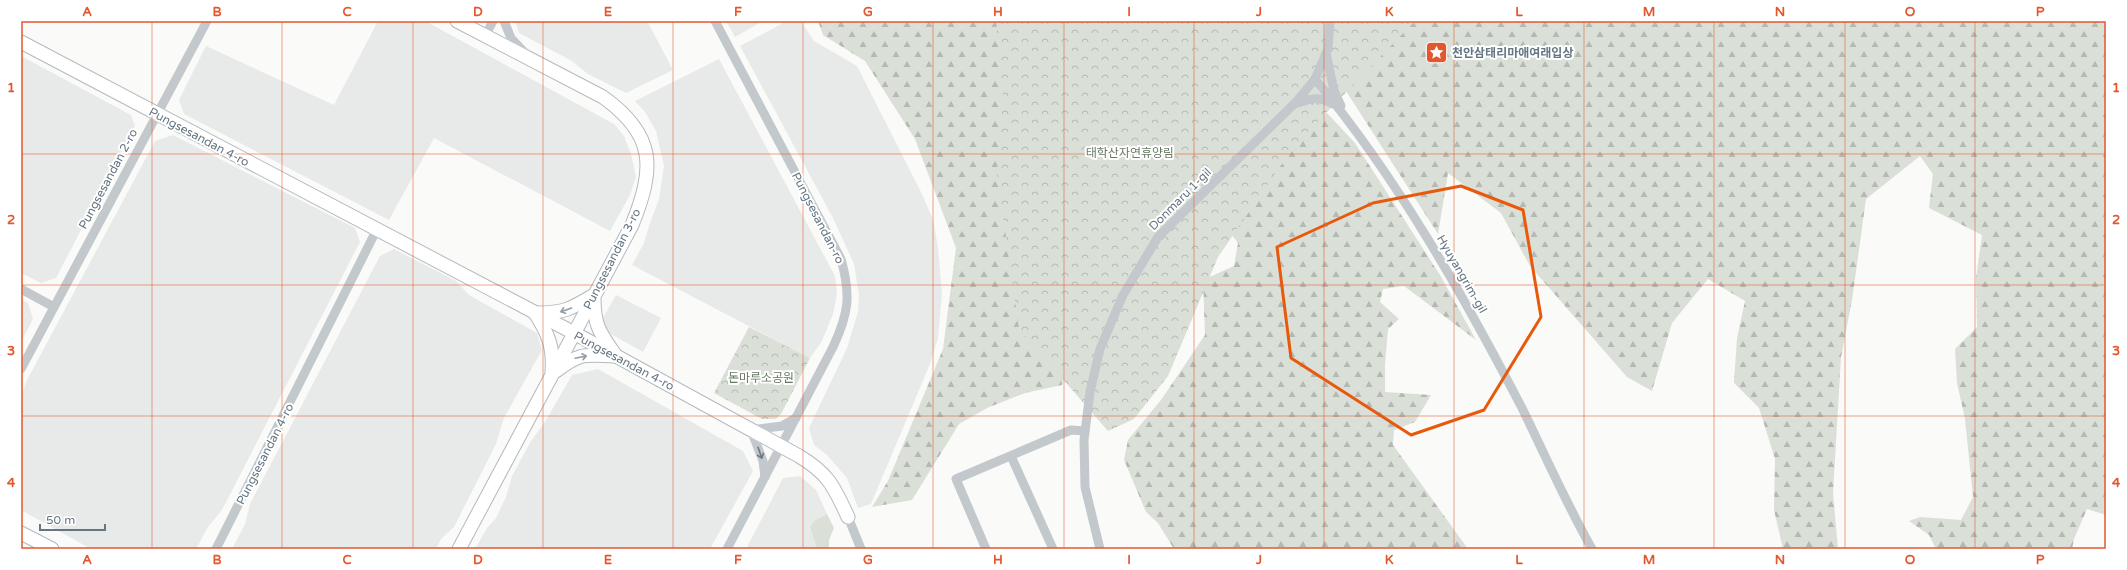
<svg xmlns="http://www.w3.org/2000/svg" width="2127" height="570" viewBox="0 0 2127 570" font-family="'Varela Round','Noto Sans KR',sans-serif">
  <defs>
    <pattern id="forest-firs" width="22" height="20" patternUnits="userSpaceOnUse"><rect width="22" height="20" fill="#dadfd7"/><path d="M5 1l3.5 6h-7zM16 11l3.5 6h-7z" fill="#b4b9b4"/></pattern>
    <pattern id="park-crowns" width="20" height="18" patternUnits="userSpaceOnUse"><rect width="20" height="18" fill="#dadfd7"/><path d="M2 6a3 3 0 1 1 6 0M12 15a3 3 0 1 1 6 0" fill="none" stroke="#b4b9b4"/></pattern>
  </defs>
  <rect width="100%" height="100%" fill="#fafaf8"/>
  <!-- built -->
  <g fill="#e8e9e9">
    <polygon points="378,21 425,21 614,124 624,136 631,154 636,177 630,195 610,231 434,138 389,220 184,114 179,100 206,46 334,105"/>
    <polygon points="515,21 647,21 673,70 626,93 588,74 572,61 519,33"/>
    <polygon points="726,21 763,21 735,37"/>
    <polygon points="787,21 801,21 814,41 857,66 923,196 933,220 938,247 942,294 938,338 930,364 871,504 858,508 847,478 827,455 814,445 809,428 847,348 858,312 859,295 854,264 833,218 740,46"/>
    <polygon points="21,56 131,115 135,126 56,278 41,283 21,273"/>
    <polygon points="719,59 835,276 837,294 833,314 822,341 810,358 632,265 644,243 649,226 659,199 664,166 656,131 645,112 635,101"/>
    <polygon points="173,135 355,228 360,242 222,510 208,527 196,549 91,549 21,510 21,398 26,382 155,141"/>
    <polygon points="394,249 456,281 469,295 537,333 542,350 504,418 496,444 454,527 441,539 436,549 232,549 245,524 250,504 380,256"/>
    <polygon points="616,295 661,318 643,352 607,332 603,318"/>
    <polygon points="21,299 28,303 33,319 21,342"/>
    <polygon points="598,369 743,451 753,471 710,549 475,549 487,528 496,518 506,497 512,476 531,441 545,422 572,375"/>
    <polygon points="800,476 816,490 827,514 814,521 810,527 817,549 746,549 783,478"/>
  </g>
  <!-- grass -->
  <polygon fill="#dadfd7" points="827,514 834,528 829,540 829,549 817,549 810,527 814,521"/>
  <!-- forest -->
  <g fill="url(#forest-firs)">
    <polygon points="818,21 1080,21 1104,210 1062,385 1025,393 987,408 959,424 912,500 872,507 888,481 943,349 956,248 915,139 865,61 823,35"/>
    <polygon points="1340,21 2106,21 2106,515 2087,509 2074,539 2072,549 1936,549 1929,535 1909,521 1920,517 1961,520 1973,497 1965,419 1957,383 1955,349 1977,327 1976,278 1982,235 1929,208 1933,174 1920,156 1866,199 1852,300 1841,357 1833,493 1838,549 1783,549 1774,510 1775,459 1759,408 1734,383 1737,338 1745,301 1708,279 1672,323 1652,391 1627,377 1530,266 1501,213 1448,173 1438,234 1335,74"/>
    <polygon points="1313,112 1327,113 1355,143 1440,275 1476,340 1404,286 1383,289 1380,302 1399,319 1388,329 1385,364 1385,392 1431,395 1415,422 1394,430 1393,445 1468,549 1174,549 1158,523 1146,512 1124,460 1128,440 1161,400 1205,335 1203,280 1234,266 1238,243 1210,206"/>
  </g>
  <!-- park -->
  <g fill="url(#park-crowns)">
    <polygon points="996,21 1415,21 1295,145 1218,257 1168,376 1134,419 1108,431 1019,329 997,174 1003,92"/>
    <polygon points="749,327 810,358 781,414 776,419 762,419 714,393"/>
  </g>
  <g fill="none" stroke-linecap="round" stroke-linejoin="round">
    <defs>
      <g id="secondary">
        <path d="M 457,21 L 603,97 C 656,135 655,168 632,225 L 459,549"/>
        <path d="M 21,42 L 574,333 L 799,456 C 829,474 834,487 848,517"/>
        <path d="M 594,298 C 594,324 599,332 614,353"/>
        <path d="M 535,313 C 548,333 554,348 552,371"/>
        <path d="M 537,313 C 564,313 571,309 594,295"/>
        <path d="M 556,371 C 580,352 585,355 614,356"/>
        <polyline points="21,533 52,549"/>
      </g>
    </defs>
    <!-- secondary casing -->
    <use href="#secondary" stroke="#b3babf" stroke-width="15"/>
    <!-- street -->
    <g stroke="#c3c8cc" stroke-width="9">
      <polyline points="504,21 511,38 526,54"/>
      <path d="M 715,21 L 841,259 C 851,295 849,313 833,347 L 727,549"/>
      <path d="M 1330,21 L 1328,49 L 1315,79 C 1398,179 1462,293 1522,408 C 1545,455 1566,503 1592,549"/>
      <polyline points="485,36 493,21"/>
      <polyline points="1326,53 1334,91 1341,106"/>
      <path d="M 1294,104 C 1310,99 1318,95 1333,104"/>
      <polyline points="21,289 54,307"/>
      <polyline points="21,369 207,21"/>
      <polyline points="1011,456 1053,549"/>
      <polyline points="765,477 763,461 751,430 782,426 796,418"/>
      <polyline points="848,517 861,549"/>
      <polyline points="216,549 377,229"/>
      <polyline points="986,549 956,479 1071,430 1085,431"/>
      <polyline points="1100,549 1085,487 1084,440 1090,392 1100,349 1123,295 1158,237 1296,102 1315,79"/>
    </g>
    <!-- secondary -->
    <use href="#secondary" stroke="#fff" stroke-width="13"/>
  </g>
  <!-- one-way arrows -->
  <defs><path id="oneway-shaft" d="M-6 0H5M1.5-3L5.5 0L1.5 3" fill="none" stroke-width="1.6" stroke-linecap="round" stroke-linejoin="round"/></defs>
  <g stroke="#939fa8">
    <use href="#oneway-shaft" transform="translate(566 310) rotate(161)"/>
    <use href="#oneway-shaft" transform="translate(581 357) rotate(-12)"/>
  </g>
  <use stroke="#6a7a87" href="#oneway-shaft" transform="translate(760 453) rotate(71)"/>
  <!-- marked area -->
  <path fill="none" stroke="#e8590c" stroke-width="3" stroke-linejoin="round" d="M 1461,186 L 1523,210 L 1541,317 L 1484,410 L 1411,435 L 1291,358 L 1277,247 L 1373,203 Z"/>
  <!-- grid -->
  <path fill="none" stroke="#e4572e" stroke-width="1" stroke-opacity="0.55" d="M 152,21 L 152,549M 282,21 L 282,549M 413,21 L 413,549M 543,21 L 543,549M 673,21 L 673,549M 803,21 L 803,549M 933,21 L 933,549M 1064,21 L 1064,549M 1194,21 L 1194,549M 1324,21 L 1324,549M 1454,21 L 1454,549M 1584,21 L 1584,549M 1714,21 L 1714,549M 1845,21 L 1845,549M 1975,21 L 1975,549M 21,154 L 2106,154M 21,285 L 2106,285M 21,416 L 2106,416"/>
  <!-- icons -->
  <defs>
    <symbol id="sight-square" viewBox="-11 -11 22 22"><rect x="-9" y="-9" width="18" height="18" rx="4" fill="#e4572e" stroke="#fff"/><path d="M0-6L1.8-2.2L6-1.7L2.9 1.2L3.7 5.4L0 3.3L-3.7 5.4L-2.9 1.2L-6-1.7L-1.8-2.2Z" fill="#fff"/></symbol>
  </defs>
  <g fill-rule="evenodd">
    <use href="#sight-square" x="1424" y="40" width="25" height="25"/>
  </g>
  <g text-anchor="middle" dominant-baseline="central" stroke-width="4" stroke-linejoin="round" paint-order="stroke">
    <!-- poi labels -->
    <g font-size="12" font-weight="bold" fill="#657683" stroke="#fff" text-anchor="start">
      <text x="1452" y="53">천안삼태리마애여래입상</text>
    </g>
    <!-- street labels -->
    <g font-size="12" fill="#657683" stroke="#fff">
      <text transform="translate(199 137) rotate(28)">Pungsesandan 4-ro</text>
      <text transform="translate(108 179) rotate(-62)">Pungsesandan 2-ro</text>
      <text transform="translate(1180 199) rotate(-45)">Donmaru 1-gil</text>
      <text transform="translate(818 218) rotate(63)">Pungsesandan-ro</text>
      <text transform="translate(612 259) rotate(-63)">Pungsesandan 3-ro</text>
      <text transform="translate(1462 274) rotate(60)">Hyuyangrim-gil</text>
      <text transform="translate(624 361) rotate(28)">Pungsesandan 4-ro</text>
      <text transform="translate(265 454) rotate(-63)">Pungsesandan 4-ro</text>
    </g>
    <!-- park labels -->
    <g font-size="12" fill="#687a64" stroke="#fff">
      <text x="1130" y="153">태학산자연휴양림</text>
      <text x="761" y="378">돈마루소공원</text>
    </g>
  </g>
  <!-- border -->
  <rect width="2127" height="570" fill="none" stroke="#ffffff" stroke-width="44"/>
  <!-- scale -->
  <path d="M40 524v6h65v-6" fill="none" stroke="#657683" stroke-width="2"/>
  <text x="46" y="524" font-size="12" fill="#657683" stroke="#ffffff" stroke-width="3" paint-order="stroke">50 m</text>
  <rect x="22" y="22" width="2083" height="526" fill="none" stroke="#e4572e" stroke-width="1.5"/>
  <g font-size="13" text-anchor="middle" font-weight="bold" fill="#e4572e">
    <text x="87" y="16">A</text>
    <text x="217" y="16">B</text>
    <text x="347" y="16">C</text>
    <text x="478" y="16">D</text>
    <text x="608" y="16">E</text>
    <text x="738" y="16">F</text>
    <text x="868" y="16">G</text>
    <text x="998" y="16">H</text>
    <text x="1129" y="16">I</text>
    <text x="1259" y="16">J</text>
    <text x="1389" y="16">K</text>
    <text x="1519" y="16">L</text>
    <text x="1649" y="16">M</text>
    <text x="1780" y="16">N</text>
    <text x="1910" y="16">O</text>
    <text x="2040" y="16">P</text>
    <text x="11" y="92">1</text>
    <text x="2116" y="92">1</text>
    <text x="11" y="224">2</text>
    <text x="2116" y="224">2</text>
    <text x="11" y="355">3</text>
    <text x="2116" y="355">3</text>
    <text x="11" y="487">4</text>
    <text x="2116" y="487">4</text>
    <text x="87" y="564">A</text>
    <text x="217" y="564">B</text>
    <text x="347" y="564">C</text>
    <text x="478" y="564">D</text>
    <text x="608" y="564">E</text>
    <text x="738" y="564">F</text>
    <text x="868" y="564">G</text>
    <text x="998" y="564">H</text>
    <text x="1129" y="564">I</text>
    <text x="1259" y="564">J</text>
    <text x="1389" y="564">K</text>
    <text x="1519" y="564">L</text>
    <text x="1649" y="564">M</text>
    <text x="1780" y="564">N</text>
    <text x="1910" y="564">O</text>
    <text x="2040" y="564">P</text>
  </g>
</svg>
